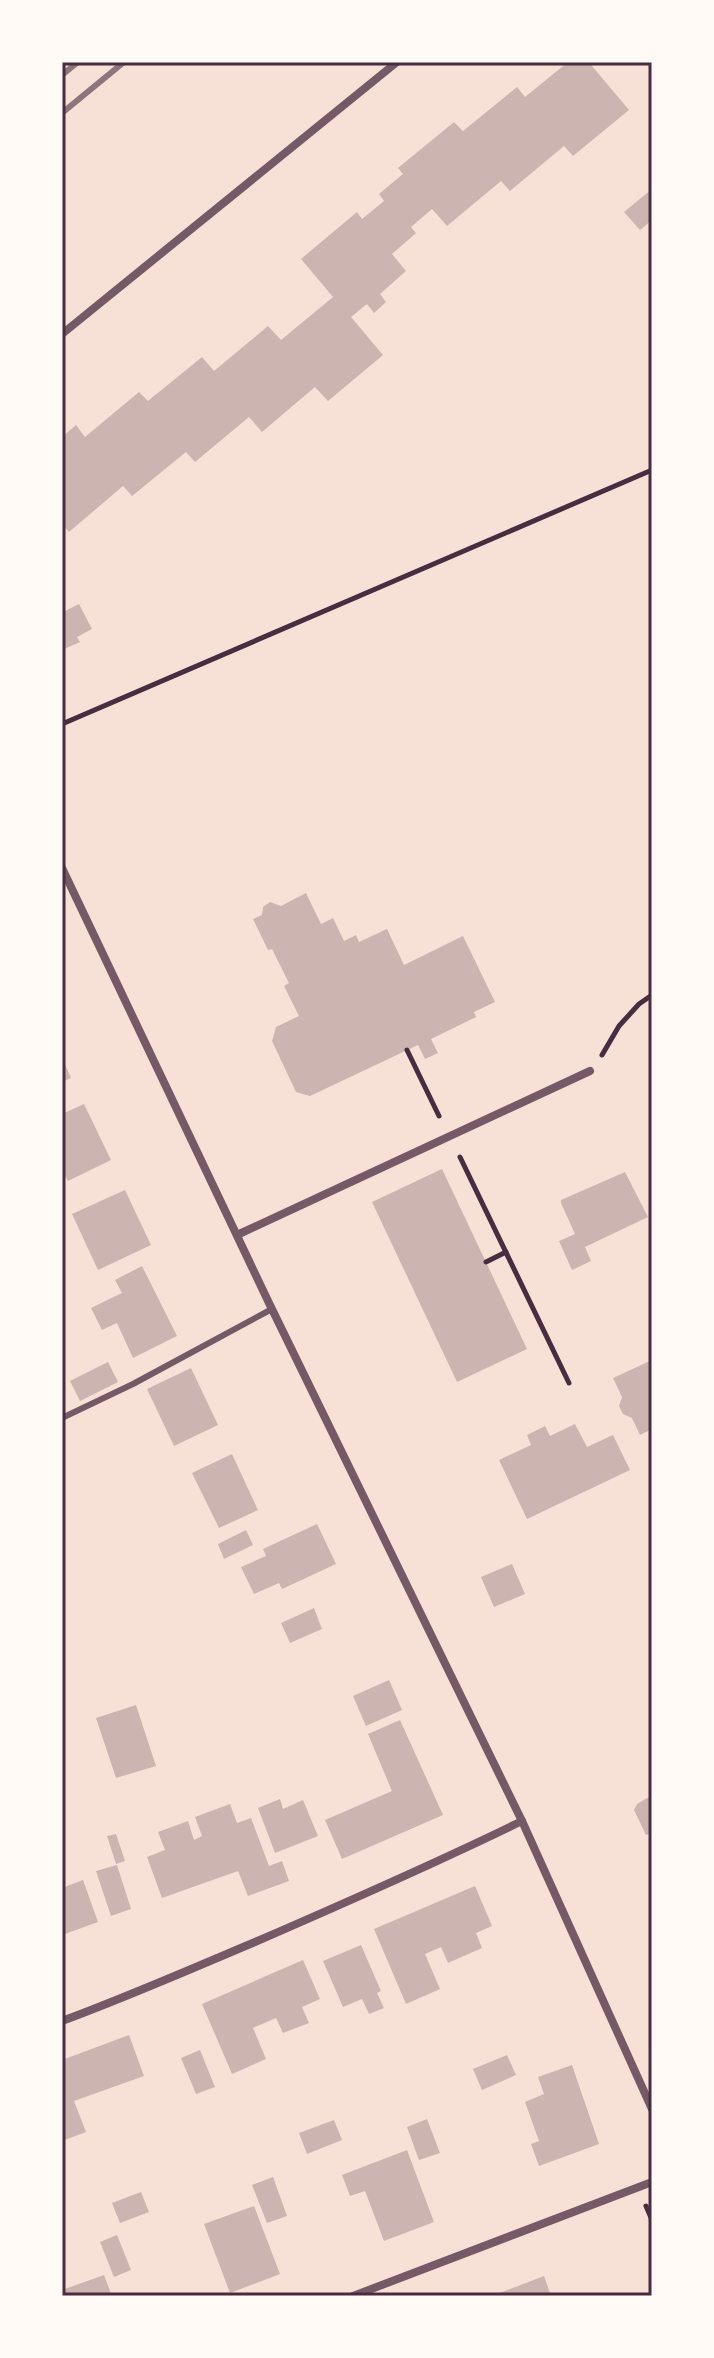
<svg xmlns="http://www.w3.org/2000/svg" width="714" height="2358" viewBox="0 0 714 2358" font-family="Overpass,sans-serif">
  <rect width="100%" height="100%" fill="#f7e1d7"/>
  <!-- building -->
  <g fill="#ccb4b1">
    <polygon points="568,62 592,62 592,66 629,110 573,156 564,146 510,191 501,181 447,226 432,209 411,227 416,233 392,254 406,271 380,294 386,302 374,313 367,304 351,317 383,355 328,401 315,387 262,432 249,417 195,462 186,452 132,496 123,486 69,532 62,524 62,437 76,425 85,437 139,392 148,401 202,357 214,371 268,326 281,340 333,297 301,259 357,212 362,219 384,201 379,194 403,174 398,168 454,122 463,131 517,87 525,97"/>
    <polygon points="652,189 652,220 640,230 624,212"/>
    <polygon points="79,604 92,629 77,637 80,642 62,650 62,606 65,611"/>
    <polygon points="306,893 321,924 333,918 344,941 356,935 359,942 387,929 404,965 463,936 495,1002 474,1012 476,1017 431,1039 438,1053 425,1059 418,1045 310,1096 296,1092 272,1041 276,1027 299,1016 284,986 289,983 272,949 268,950 253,919 262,915 263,907 270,902 281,906"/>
    <polygon points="62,1058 71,1078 62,1082"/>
    <polygon points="84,1104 111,1160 68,1181 62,1170 62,1114"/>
    <polygon points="442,1169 527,1349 457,1382 372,1202"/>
    <polygon points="625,1172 648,1217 585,1247 591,1261 572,1270 559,1241 575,1234 561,1203 561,1200"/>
    <polygon points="125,1190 151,1245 98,1270 72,1214"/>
    <polygon points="142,1266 177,1336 133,1358 117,1323 102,1330 91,1308 122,1293 115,1280"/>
    <polygon points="652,1360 652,1429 640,1435 632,1418 623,1414 619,1406 622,1397 613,1378"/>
    <polygon points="108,1362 118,1382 80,1401 70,1381"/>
    <polygon points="191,1368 218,1425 174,1446 147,1389"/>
    <polygon points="575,1424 587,1447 613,1435 630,1470 527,1519 499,1460 531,1445 527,1435 545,1426 550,1436"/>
    <polygon points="232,1454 258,1510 219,1528 192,1473"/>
    <polygon points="317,1524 336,1564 282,1589 279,1583 254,1594 241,1567 266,1556 263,1549"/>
    <polygon points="246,1530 253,1545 224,1559 218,1544"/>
    <polygon points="512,1564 525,1594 494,1607 481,1577"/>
    <polygon points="314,1608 322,1629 290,1643 281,1623"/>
    <polygon points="389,1680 402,1710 366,1726 353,1696"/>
    <polygon points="136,1705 156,1766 116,1778 96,1718"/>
    <polygon points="400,1720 443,1815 342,1859 325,1820 392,1791 368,1734"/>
    <polygon points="649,1797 652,1803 652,1833 646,1835 634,1810 637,1804"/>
    <polygon points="280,1799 283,1809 303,1800 318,1836 275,1853 258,1808"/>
    <polygon points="230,1804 237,1823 251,1818 269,1866 282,1861 289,1881 248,1896 238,1871 162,1898 147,1857 165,1850 158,1832 188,1821 194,1840 202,1836 195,1817"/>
    <polygon points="116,1834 125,1861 116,1864 107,1836"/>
    <polygon points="117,1865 131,1909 111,1916 96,1871"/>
    <polygon points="83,1880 98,1922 62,1935 62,1888"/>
    <polygon points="475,1886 492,1926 476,1933 482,1948 448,1963 441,1947 425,1954 440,1989 406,2004 374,1929"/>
    <polygon points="361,1945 381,1991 377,1993 384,2008 369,2014 362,1999 343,2007 323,1961"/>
    <polygon points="303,1960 320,1999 302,2007 309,2023 283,2033 276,2018 253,2028 266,2059 232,2074 202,2004"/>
    <polygon points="129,2035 144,2076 74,2101 86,2132 62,2141 62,2060"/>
    <polygon points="200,2050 215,2087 196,2094 181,2058"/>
    <polygon points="507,2055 516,2075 482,2090 473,2069"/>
    <polygon points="572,2065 599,2144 539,2166 531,2144 539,2141 525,2102 544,2094 538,2077"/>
    <polygon points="427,2119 440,2153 419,2160 407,2127"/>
    <polygon points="334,2120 342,2140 307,2154 299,2133"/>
    <polygon points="407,2150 434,2222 384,2241 365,2191 350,2196 342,2175"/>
    <polygon points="273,2177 287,2216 267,2223 252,2185"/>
    <polygon points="141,2192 149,2212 120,2223 112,2203"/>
    <polygon points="254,2206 280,2274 230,2293 204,2224"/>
    <polygon points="117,2235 131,2270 114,2277 100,2242"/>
    <polygon points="104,2275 112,2296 62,2296 62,2290"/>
    <polygon points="544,2276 551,2296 492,2296"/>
  </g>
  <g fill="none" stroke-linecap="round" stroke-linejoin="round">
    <!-- path -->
    <g stroke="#4a2c40" stroke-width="5">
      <polyline points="62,724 652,470"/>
      <polyline points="407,1050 439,1116"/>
      <polyline points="602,1055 619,1026 639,1004 652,995"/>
      <polyline points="460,1157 569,1383"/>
      <polyline points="486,1262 506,1252"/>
      <polyline points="646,2206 652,2220"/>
    </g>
    <!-- service -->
    <polyline stroke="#755966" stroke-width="6" points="64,1417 133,1384 272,1309"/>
    <!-- minor -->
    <g stroke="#755966" stroke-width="8">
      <polyline points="62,334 397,62"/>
      <polyline points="62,868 269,1303 522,1821 652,2109"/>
      <polyline points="237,1235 590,1071"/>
      <path d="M 62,2021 C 127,1997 191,1969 255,1942 C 345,1903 434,1864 522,1821"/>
      <polyline points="353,2296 652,2182"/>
    </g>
    <!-- rail -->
    <g stroke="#8f747c" stroke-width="6">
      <polyline points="62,75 78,62"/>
      <polyline points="62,113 124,62"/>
    </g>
  </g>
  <!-- border -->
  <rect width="714" height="2358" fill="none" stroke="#fffaf5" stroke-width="128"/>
  <rect x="64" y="64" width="586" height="2230" fill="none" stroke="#4a2c40" stroke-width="3"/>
</svg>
